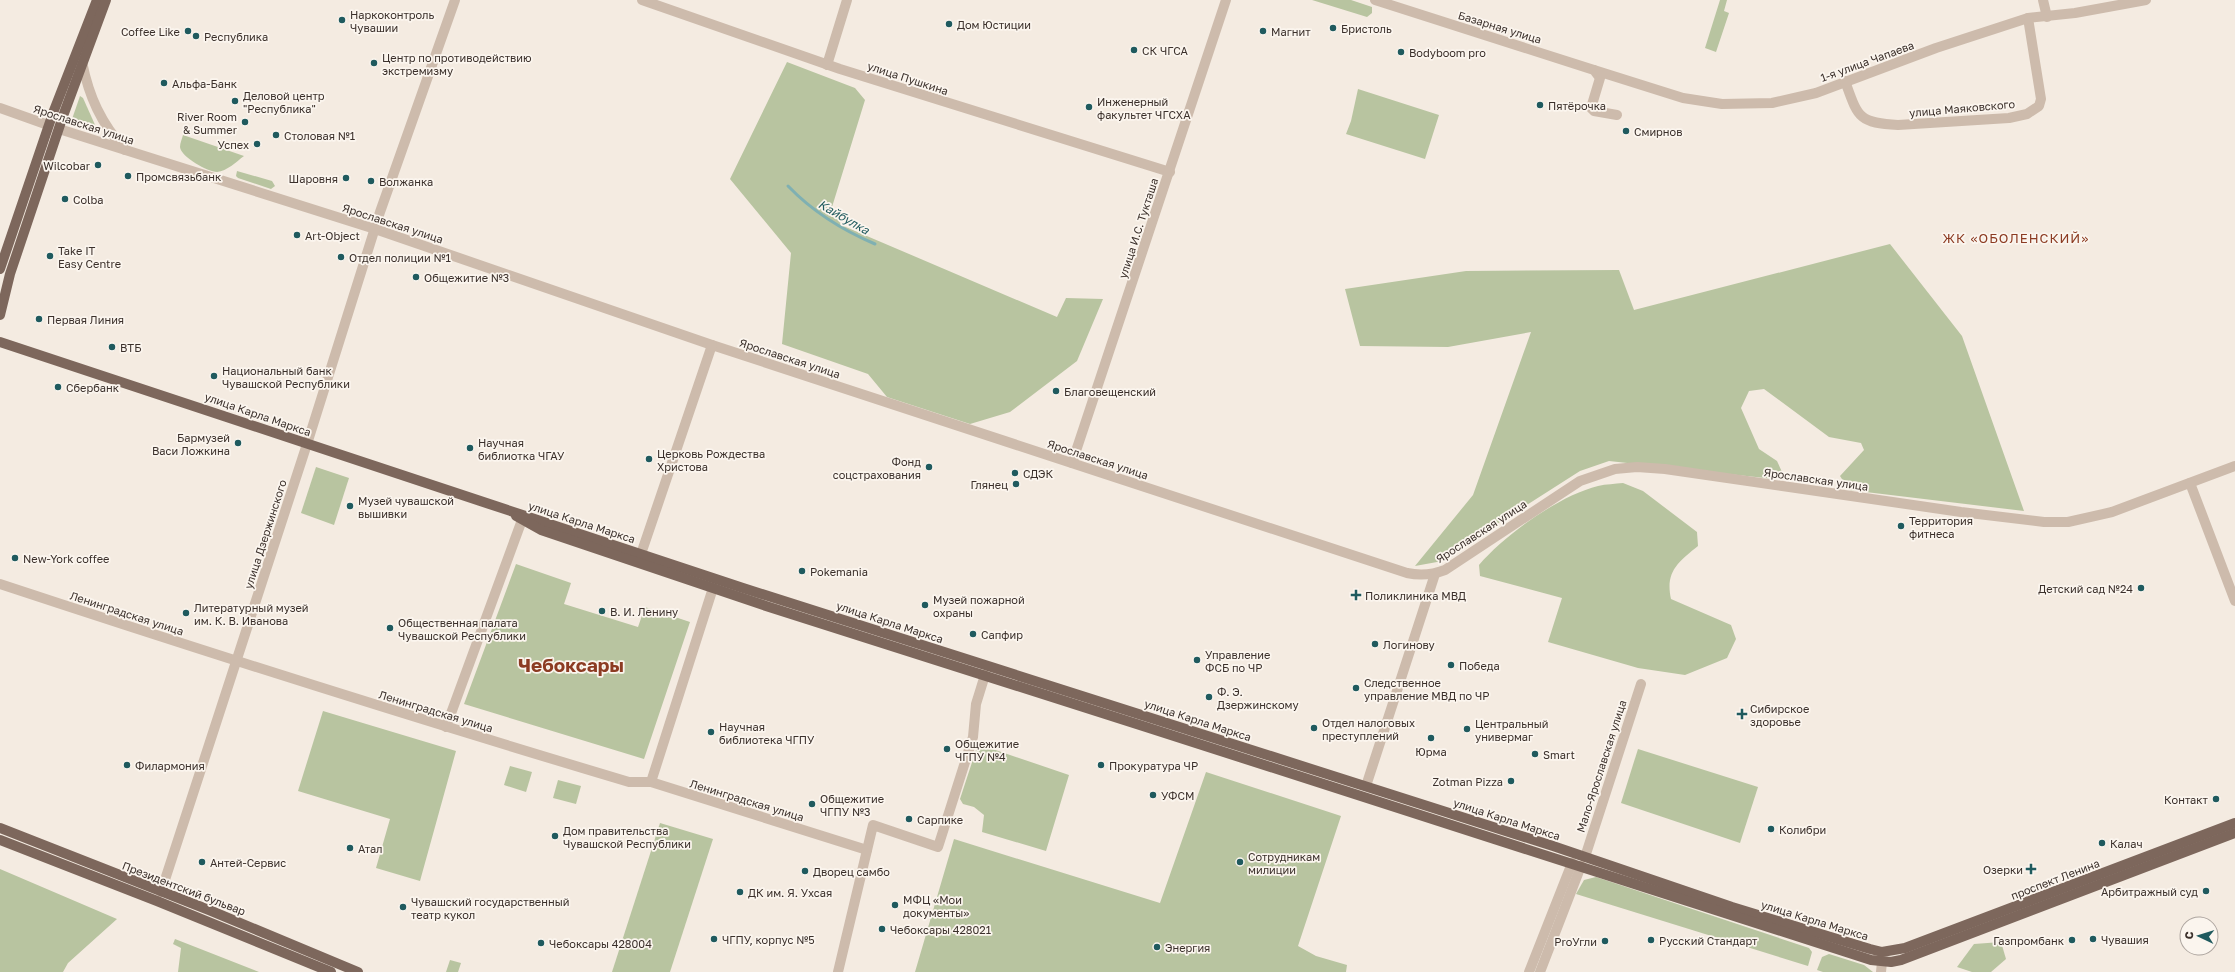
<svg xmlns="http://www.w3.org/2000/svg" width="2235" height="972" viewBox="0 0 2235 972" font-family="'Golos Text',sans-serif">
  <rect width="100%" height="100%" fill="#f4ebe1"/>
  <!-- green -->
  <g fill="#b8c4a0">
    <polygon points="1312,0 1351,0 1372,7 1372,13 1367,17"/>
    <polygon points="1720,0 1727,0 1724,11 1729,13 1716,52 1705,48"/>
    <polygon points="787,62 855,88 865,100 832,207 841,225 1057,317 1066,298 1103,299 1077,361 1010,412 970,424 887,397 868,374 782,344 791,253 730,179"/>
    <polygon points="1358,89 1439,115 1425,159 1346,134 1351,121"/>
    <polygon points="80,96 83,98 96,127 96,132 73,125 71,122"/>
    <path d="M 183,135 L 244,156 C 236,162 227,171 217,172 C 208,172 181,157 180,147 C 180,143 182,139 183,135 Z"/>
    <polygon points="237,171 272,181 275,186 271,189 238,178 236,176"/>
    <polygon points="1890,244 1962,336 2024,511 1849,490 1840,476 1864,450 1861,443 1829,437 1764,389 1749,391 1741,408 1759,449 1777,461 1782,472 1774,479 1609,461 1580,471 1437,562 1415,566 1473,495 1531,332 1448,347 1360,346 1345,289 1466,271 1619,270 1634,310"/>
    <polygon points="316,467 349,478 334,525 301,513"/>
    <path d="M 1623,483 L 1643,491 L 1697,532 L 1698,546 C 1678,562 1665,572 1671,599 L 1731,625 L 1736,639 L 1727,658 L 1685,675 L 1638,668 L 1548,642 L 1562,598 L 1480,576 L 1479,565 C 1505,535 1558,496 1598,486 C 1606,484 1615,484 1623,483 Z"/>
    <polygon points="516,564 571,583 564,604 638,627 645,607 690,622 644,759 464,704"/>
    <polygon points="323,711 456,751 420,881 376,868 390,819 298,791"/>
    <polygon points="978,744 1069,775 1046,851 982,832 984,815 974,807 963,804 960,799"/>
    <polygon points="1638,749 1758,787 1740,843 1621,803"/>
    <polygon points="510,766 532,772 526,792 504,785"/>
    <polygon points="1206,772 1341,816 1298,946 1316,956 1347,965 1346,972 915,972 954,839 1160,903"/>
    <polygon points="558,780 581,786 576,804 553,798"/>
    <polygon points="660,823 713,839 670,972 612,972"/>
    <polygon points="0,869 117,919 68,963 63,972 0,972"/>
    <polygon points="1596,877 1809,948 1812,952 1808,966 1576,894 1584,880"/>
    <polygon points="175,939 259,972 178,972 181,948 173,944"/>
    <polygon points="2001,942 2006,959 1991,972 1972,972 1957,967 1974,944"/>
    <polygon points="1829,954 1864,965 1873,972 1823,972 1817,970 1822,957"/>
    <polygon points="450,960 461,963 458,972 446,972"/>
  </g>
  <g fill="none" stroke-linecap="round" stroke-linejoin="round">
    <!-- stream -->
    <path stroke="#7fb0b2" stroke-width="3" d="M 788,186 C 814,213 842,230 875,244"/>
    <!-- minor -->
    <g stroke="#cdbbac" stroke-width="10">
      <polyline points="642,0 840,69 1170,172"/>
      <polyline points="1375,0 1594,70 1600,78 1591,108 1594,111 1617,115"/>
      <polyline points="2043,0 2047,17"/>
      <path d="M 82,62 C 89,97 101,123 125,150"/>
      <polyline points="827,65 847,0"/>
      <polyline points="1594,70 1683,98 1722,104 1772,103 1816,93 1936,48 2028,18 2075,13 2146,0"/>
      <path d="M 1845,81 C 1858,117 1858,123 1898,125 L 2009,118 L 2027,114 L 2039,106 L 2041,99 L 2028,18"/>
      <polyline points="0,108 48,125"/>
      <path d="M 59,129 L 375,229 L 712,345 L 1407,573 C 1421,576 1432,575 1445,570 L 1580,481 L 1615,469 L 1637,467 L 1665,469 L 1961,512 L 2044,522 L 2068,522 L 2112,512 L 2235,466"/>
      <polyline points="1072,463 1226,0"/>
      <polyline points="2190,483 2235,601"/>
      <polyline points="641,554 712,345"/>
      <path d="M 0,584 C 209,653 418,719 629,782 L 651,782 L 867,850"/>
      <polyline points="446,727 522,520"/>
      <polyline points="651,782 713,588"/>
      <polyline points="1366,786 1435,574"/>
      <polyline points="1585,857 1641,684"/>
      <polyline points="161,892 307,444 380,212 455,0"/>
      <polyline points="838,972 873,825 938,847 973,737 976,704 985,675"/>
      <polyline points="1529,972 1572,863"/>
      <polyline points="1540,972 1581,866"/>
      <polyline points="1881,972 1882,962"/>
    </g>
    <!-- major -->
    <g stroke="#7d675c" stroke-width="10">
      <polyline points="0,269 53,113 97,0"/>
      <polyline points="0,315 10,274 63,116 106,0"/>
      <polyline points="0,342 743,588 1553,846 1732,907 1870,949 1882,952 1905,948 2235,823"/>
      <polyline points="516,516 541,530 766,606 1146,727 1871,960 1891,962 1901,960 2235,833"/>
      <polyline points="0,828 209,910 358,972"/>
      <polyline points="0,840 157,901 331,972"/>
    </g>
  </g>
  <!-- markers -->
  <g fill="#1f5a5e" stroke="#fbf5ee" stroke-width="1.5">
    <circle cx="342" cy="20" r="4"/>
    <circle cx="949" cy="24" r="4"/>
    <circle cx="1333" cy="28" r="4"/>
    <circle cx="188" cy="31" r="4"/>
    <circle cx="1263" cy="31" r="4"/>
    <circle cx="196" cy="36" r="4"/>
    <circle cx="1134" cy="50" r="4"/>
    <circle cx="1401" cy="52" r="4"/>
    <circle cx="374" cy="63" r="4"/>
    <circle cx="164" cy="83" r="4"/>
    <circle cx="235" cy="101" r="4"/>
    <circle cx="1540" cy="105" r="4"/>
    <circle cx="1089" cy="107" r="4"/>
    <circle cx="245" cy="122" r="4"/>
    <circle cx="1626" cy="131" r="4"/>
    <circle cx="276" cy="135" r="4"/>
    <circle cx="257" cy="144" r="4"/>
    <circle cx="98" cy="165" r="4"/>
    <circle cx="128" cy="176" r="4"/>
    <circle cx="346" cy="178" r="4"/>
    <circle cx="371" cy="181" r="4"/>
    <circle cx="65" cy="199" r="4"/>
    <circle cx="297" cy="235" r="4"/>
    <circle cx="50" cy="256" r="4"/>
    <circle cx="341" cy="257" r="4"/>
    <circle cx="416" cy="277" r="4"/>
    <circle cx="39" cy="319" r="4"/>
    <circle cx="112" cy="347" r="4"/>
    <circle cx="214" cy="376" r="4"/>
    <circle cx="58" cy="387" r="4"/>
    <circle cx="1056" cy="391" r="4"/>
    <circle cx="238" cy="443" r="4"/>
    <circle cx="470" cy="448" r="4"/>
    <circle cx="649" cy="459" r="4"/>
    <circle cx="929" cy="467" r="4"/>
    <circle cx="1015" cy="473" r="4"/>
    <circle cx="1016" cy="484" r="4"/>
    <circle cx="350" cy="506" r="4"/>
    <circle cx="1901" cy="526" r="4"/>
    <circle cx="15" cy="558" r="4"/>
    <circle cx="802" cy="571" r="4"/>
    <circle cx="2141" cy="588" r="4"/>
    <path d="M1354 589h4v4h4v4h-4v4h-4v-4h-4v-4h4z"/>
    <circle cx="925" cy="605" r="4"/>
    <circle cx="602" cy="611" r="4"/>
    <circle cx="186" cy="613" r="4"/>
    <circle cx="390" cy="628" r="4"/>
    <circle cx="973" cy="634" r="4"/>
    <circle cx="1375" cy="644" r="4"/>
    <circle cx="1197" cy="660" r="4"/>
    <circle cx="1451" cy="665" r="4"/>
    <circle cx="1356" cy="688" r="4"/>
    <circle cx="1209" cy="697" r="4"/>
    <path d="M1740 708h4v4h4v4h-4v4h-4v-4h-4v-4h4z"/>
    <circle cx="1314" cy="728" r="4"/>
    <circle cx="1467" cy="729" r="4"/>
    <circle cx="711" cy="732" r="4"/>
    <circle cx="1431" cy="738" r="4"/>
    <circle cx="947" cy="749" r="4"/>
    <circle cx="1535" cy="754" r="4"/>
    <circle cx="127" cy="765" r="4"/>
    <circle cx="1101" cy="765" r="4"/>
    <circle cx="1511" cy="781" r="4"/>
    <circle cx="1153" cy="795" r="4"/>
    <circle cx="2216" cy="799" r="4"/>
    <circle cx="812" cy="804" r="4"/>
    <circle cx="909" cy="819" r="4"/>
    <circle cx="1771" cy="829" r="4"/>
    <circle cx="555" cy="836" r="4"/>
    <circle cx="2102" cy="843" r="4"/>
    <circle cx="350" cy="848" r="4"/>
    <circle cx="202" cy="862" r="4"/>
    <circle cx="1240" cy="862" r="4"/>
    <path d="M2029 863h4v4h4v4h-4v4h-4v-4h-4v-4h4z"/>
    <circle cx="805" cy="871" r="4"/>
    <circle cx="2206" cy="891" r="4"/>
    <circle cx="740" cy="892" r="4"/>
    <circle cx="895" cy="905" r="4"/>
    <circle cx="403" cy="907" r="4"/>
    <circle cx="882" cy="929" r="4"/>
    <circle cx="714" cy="939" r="4"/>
    <circle cx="2093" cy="939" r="4"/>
    <circle cx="1651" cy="940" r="4"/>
    <circle cx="2072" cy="940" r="4"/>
    <circle cx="1605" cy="941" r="4"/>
    <circle cx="541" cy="943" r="4"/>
    <circle cx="1157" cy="947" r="4"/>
  </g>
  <g text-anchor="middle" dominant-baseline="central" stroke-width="3.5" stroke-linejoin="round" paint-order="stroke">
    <!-- poi labels -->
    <g font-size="11" fill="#3b302b" stroke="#fbf5ee" text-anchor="start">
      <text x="350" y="14">Наркоконтроль<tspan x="350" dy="13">Чувашии</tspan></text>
      <text x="957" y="24">Дом Юстиции</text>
      <text x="1341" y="28">Бристоль</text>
      <text x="180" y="31" text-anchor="end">Coffee Like</text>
      <text x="1271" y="31">Магнит</text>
      <text x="204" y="36">Республика</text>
      <text x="1142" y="50">СК ЧГСА</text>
      <text x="1409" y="52">Bodyboom pro</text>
      <text x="382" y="57">Центр по противодействию<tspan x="382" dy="13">экстремизму</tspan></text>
      <text x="172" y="83">Альфа-Банк</text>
      <text x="243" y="95">Деловой центр<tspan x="243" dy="13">"Республика"</tspan></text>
      <text x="1097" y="101">Инженерный<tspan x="1097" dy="13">факультет ЧГСХА</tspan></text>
      <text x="1548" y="105">Пятёрочка</text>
      <text x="237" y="116" text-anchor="end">River Room<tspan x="237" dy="13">&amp; Summer</tspan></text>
      <text x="1634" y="131">Смирнов</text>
      <text x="284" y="135">Столовая №1</text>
      <text x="249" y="144" text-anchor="end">Успех</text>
      <text x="90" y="165" text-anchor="end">Wilcobar</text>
      <text x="136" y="176">Промсвязьбанк</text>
      <text x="338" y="178" text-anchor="end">Шаровня</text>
      <text x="379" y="181">Волжанка</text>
      <text x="73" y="199">Colba</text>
      <text x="305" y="235">Art-Object</text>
      <text x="58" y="250">Take IT<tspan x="58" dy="13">Easy Centre</tspan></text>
      <text x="349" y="257">Отдел полиции №1</text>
      <text x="424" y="277">Общежитие №3</text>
      <text x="47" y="319">Первая Линия</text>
      <text x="120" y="347">ВТБ</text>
      <text x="222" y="370">Национальный банк<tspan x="222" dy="13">Чувашской Республики</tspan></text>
      <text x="66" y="387">Сбербанк</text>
      <text x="1064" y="391">Благовещенский</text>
      <text x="230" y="437" text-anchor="end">Бармузей<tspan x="230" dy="13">Васи Ложкина</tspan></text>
      <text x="478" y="442">Научная<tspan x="478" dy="13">библиотка ЧГАУ</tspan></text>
      <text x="657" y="453">Церковь Рождества<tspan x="657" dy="13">Христова</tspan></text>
      <text x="921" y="461" text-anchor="end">Фонд<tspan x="921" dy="13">соцстрахования</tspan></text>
      <text x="1023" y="473">СДЭК</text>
      <text x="1008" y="484" text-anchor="end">Глянец</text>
      <text x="358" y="500">Музей чувашской<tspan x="358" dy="13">вышивки</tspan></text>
      <text x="1909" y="520">Территория<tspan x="1909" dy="13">фитнеса</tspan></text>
      <text x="23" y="558">New-York coffee</text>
      <text x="810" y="571">Pokemania</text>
      <text x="2133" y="588" text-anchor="end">Детский сад №24</text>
      <text x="1365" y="595">Поликлиника МВД</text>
      <text x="933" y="599">Музей пожарной<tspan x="933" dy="13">охраны</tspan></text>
      <text x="194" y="607">Литературный музей<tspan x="194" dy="13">им. К. В. Иванова</tspan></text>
      <text x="610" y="611">В. И. Ленину</text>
      <text x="398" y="622">Общественная палата<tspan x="398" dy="13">Чувашской Республики</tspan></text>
      <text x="981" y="634">Сапфир</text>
      <text x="1383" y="644">Логинову</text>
      <text x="1205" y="654">Управление<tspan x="1205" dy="13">ФСБ по ЧР</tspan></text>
      <text x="1459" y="665">Победа</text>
      <text x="1364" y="682">Следственное<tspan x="1364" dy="13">управление МВД по ЧР</tspan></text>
      <text x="1217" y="691">Ф. Э.<tspan x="1217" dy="13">Дзержинскому</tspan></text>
      <text x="1750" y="708">Сибирское<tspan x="1750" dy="13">здоровье</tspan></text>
      <text x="1322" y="722">Отдел налоговых<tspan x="1322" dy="13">преступлений</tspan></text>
      <text x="1475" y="723">Центральный<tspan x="1475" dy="13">универмаг</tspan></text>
      <text x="719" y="726">Научная<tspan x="719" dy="13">библиотека ЧГПУ</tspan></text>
      <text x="955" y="743">Общежитие<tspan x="955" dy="13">ЧГПУ №4</tspan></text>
      <text x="1431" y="751" text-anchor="middle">Юрма</text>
      <text x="1543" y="754">Smart</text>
      <text x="135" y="765">Филармония</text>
      <text x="1109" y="765">Прокуратура ЧР</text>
      <text x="1503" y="781" text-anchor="end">Zotman Pizza</text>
      <text x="1161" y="795">УФСМ</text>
      <text x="820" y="798">Общежитие<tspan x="820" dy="13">ЧГПУ №3</tspan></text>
      <text x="2208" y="799" text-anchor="end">Контакт</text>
      <text x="917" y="819">Сарпике</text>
      <text x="1779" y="829">Колибри</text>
      <text x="563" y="830">Дом правительства<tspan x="563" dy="13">Чувашской Республики</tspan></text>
      <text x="2110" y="843">Калач</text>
      <text x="358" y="848">Атал</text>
      <text x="1248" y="856">Сотрудникам<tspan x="1248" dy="13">милиции</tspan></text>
      <text x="210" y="862">Антей-Сервис</text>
      <text x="2023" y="869" text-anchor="end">Озерки</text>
      <text x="813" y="871">Дворец самбо</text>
      <text x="2198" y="891" text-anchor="end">Арбитражный суд</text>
      <text x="748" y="892">ДК им. Я. Ухсая</text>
      <text x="903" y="899">МФЦ «Мои<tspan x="903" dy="13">документы»</tspan></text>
      <text x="411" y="901">Чувашский государственный<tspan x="411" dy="13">театр кукол</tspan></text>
      <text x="890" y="929">Чебоксары 428021</text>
      <text x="722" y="939">ЧГПУ, корпус №5</text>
      <text x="2101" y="939">Чувашия</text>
      <text x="1659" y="940">Русский Стандарт</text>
      <text x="2064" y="940" text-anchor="end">Газпромбанк</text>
      <text x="1597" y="941" text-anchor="end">ProУгли</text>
      <text x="549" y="943">Чебоксары 428004</text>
      <text x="1165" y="947">Энергия</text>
    </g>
    <!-- street labels -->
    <g font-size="11" fill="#3b302b" stroke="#fbf5ee">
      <text transform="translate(1500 27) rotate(17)">Базарная улица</text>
      <text transform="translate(1867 61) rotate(-20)">1-я улица Чапаева</text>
      <text transform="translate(908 78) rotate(18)">улица Пушкина</text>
      <text transform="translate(1962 108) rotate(-5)">улица Маяковского</text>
      <text transform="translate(84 124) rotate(18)">Ярославская улица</text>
      <text transform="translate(393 223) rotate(18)">Ярославская улица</text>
      <text transform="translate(1138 228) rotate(-72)">улица И.С. Тукташа</text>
      <text transform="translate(790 358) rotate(18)">Ярославская улица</text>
      <text transform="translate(258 414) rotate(19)">улица Карла Маркса</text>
      <text transform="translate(1098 459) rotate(18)">Ярославская улица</text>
      <text transform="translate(1816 479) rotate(8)">Ярославская улица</text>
      <text transform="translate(582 522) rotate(18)">улица Карла Маркса</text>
      <text transform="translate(1481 531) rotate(-33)">Ярославская улица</text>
      <text transform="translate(265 534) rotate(-72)">улица Дзержинского</text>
      <text transform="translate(127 613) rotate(18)">Ленинградская улица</text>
      <text transform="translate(890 622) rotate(18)">улица Карла Маркса</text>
      <text transform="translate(436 711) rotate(17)">Ленинградская улица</text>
      <text transform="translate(1198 720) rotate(18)">улица Карла Маркса</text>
      <text transform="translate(1601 766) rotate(-72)">Мало-Ярославская улица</text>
      <text transform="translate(747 800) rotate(17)">Ленинградская улица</text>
      <text transform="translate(1507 819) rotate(18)">улица Карла Маркса</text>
      <text transform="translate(2055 879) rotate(-21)">проспект Ленина</text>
      <text transform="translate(184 888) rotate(21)">Президентский бульвар</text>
      <text transform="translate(1815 920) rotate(17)">улица Карла Маркса</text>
    </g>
    <!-- water labels -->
    <g font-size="12" font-style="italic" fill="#1f5a5e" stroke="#fbf5ee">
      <text transform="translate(844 217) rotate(30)">Кайбулка</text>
    </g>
    <!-- quarter labels -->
    <g font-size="13" letter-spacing="1" fill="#8c3b22" stroke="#fbf5ee">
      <text x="2016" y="238">ЖК «ОБОЛЕНСКИЙ»</text>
    </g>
    <!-- town labels -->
    <g font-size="19" font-weight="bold" fill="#8c3b22" stroke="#fbf5ee">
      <text x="571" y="664">Чебоксары</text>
    </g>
  </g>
  <!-- north arrow -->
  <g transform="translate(2199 936) rotate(274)"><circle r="19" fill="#fbf5ee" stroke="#aea6a0"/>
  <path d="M0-3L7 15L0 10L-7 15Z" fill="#1f5a5e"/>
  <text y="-6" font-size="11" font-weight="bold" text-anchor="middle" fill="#3b302b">С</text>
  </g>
</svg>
